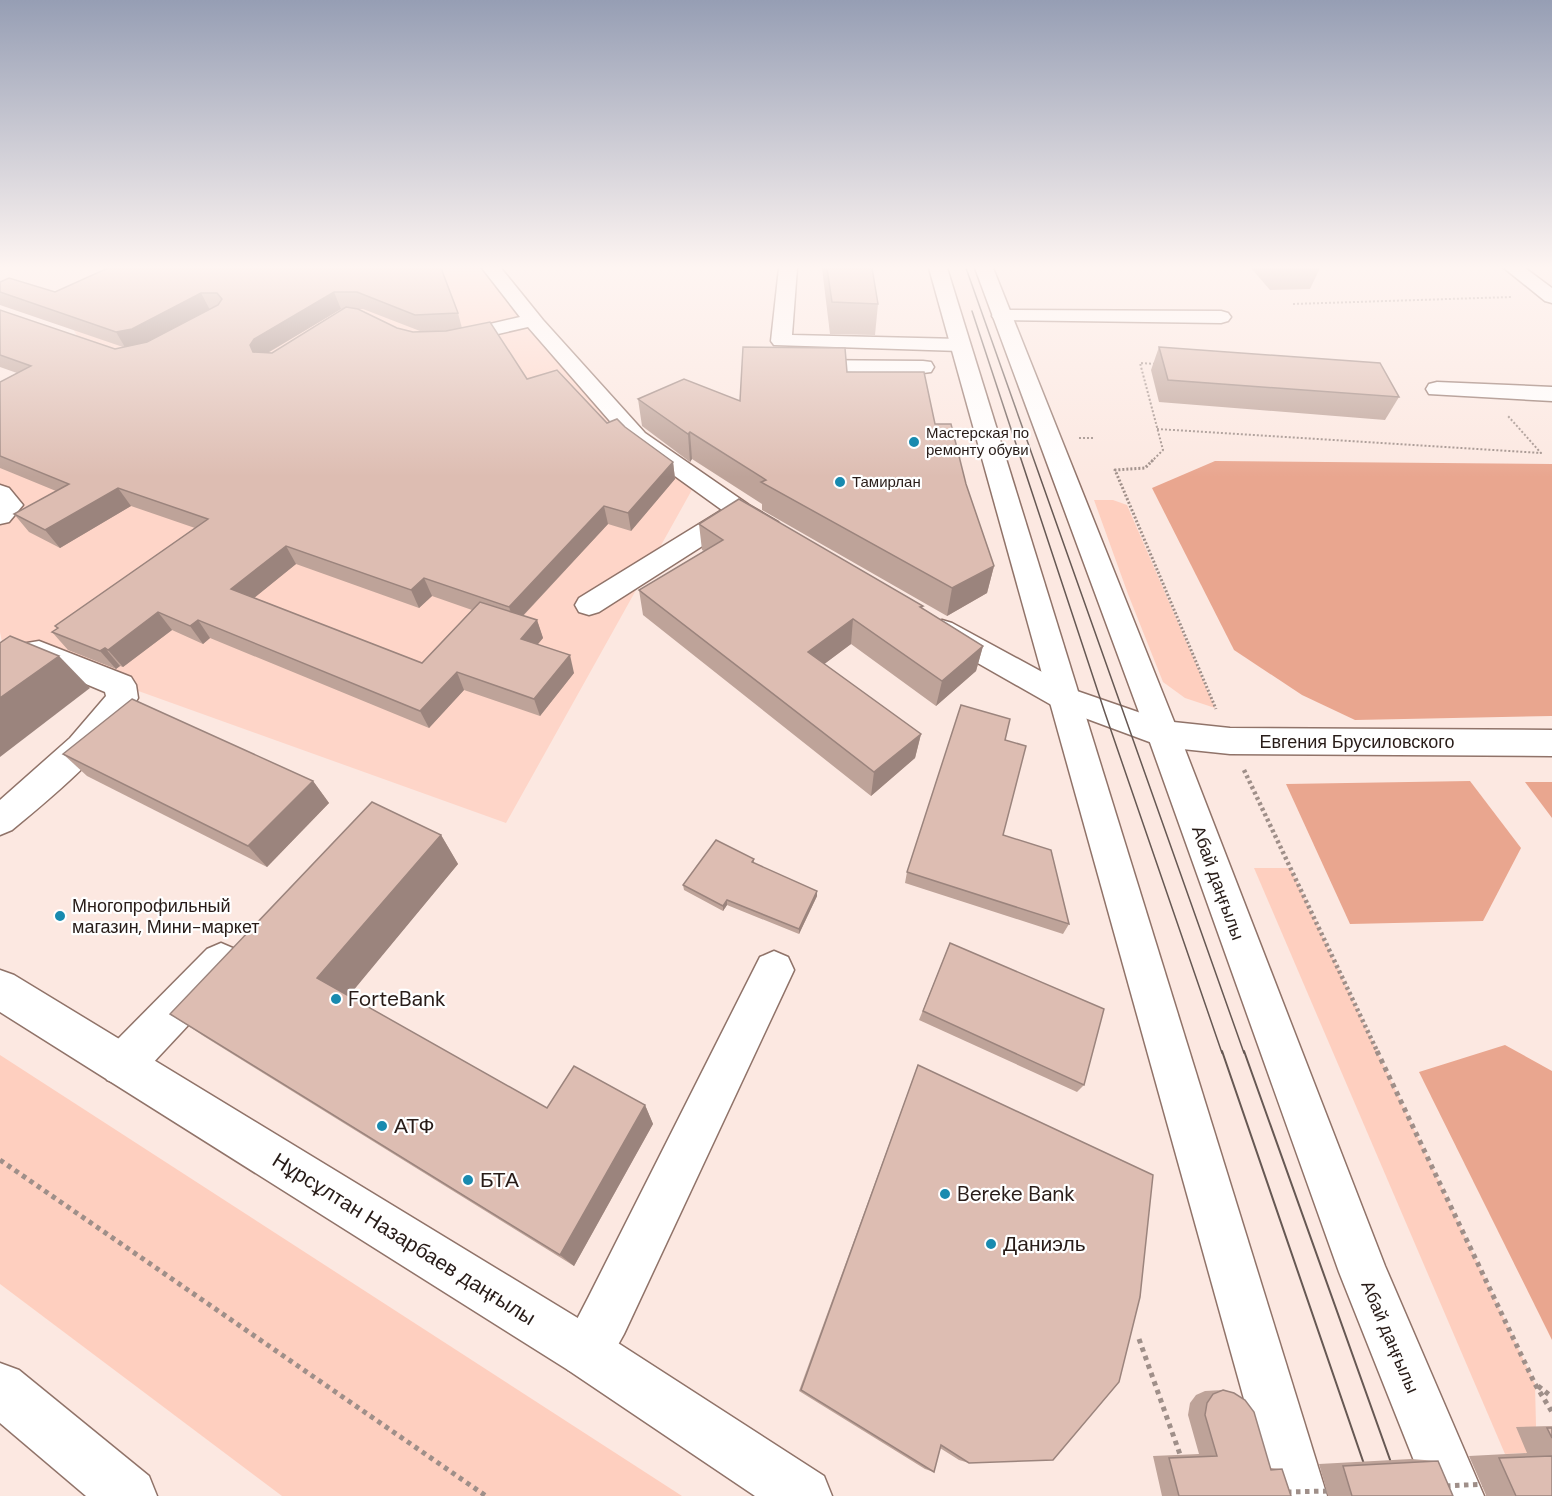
<svg xmlns="http://www.w3.org/2000/svg" width="1552" height="1496" viewBox="0 0 1552 1496" font-family="'DM Sans',sans-serif">
  <rect width="100%" height="100%" fill="#fce8e1"/>
  <!-- built -->
  <polygon fill="#fed5c8" points="151,268 496,268 637,436 698,479 506,823 2,642 0,632 0,446 81,343 62,309"/>
  <!-- green -->
  <g fill="#fecfbf">
    <polygon points="1094,500 1113,500 1127,505 1215,708 1185,698 1163,682 1128,594"/>
    <polygon points="1254,868 1290,868 1535,1384 1536,1426 1527,1453 1505,1454"/>
    <polygon points="0,1055 682,1496 282,1496 0,1284"/>
  </g>
  <!-- forest -->
  <g fill="#e9a68f">
    <polygon points="1215,461 1552,464 1552,716 1355,720 1302,695 1234,650 1152,488"/>
    <polygon points="1470,781 1521,848 1483,921 1350,924 1286,784"/>
    <polygon points="1525,782 1552,782 1552,818"/>
    <polygon points="1505,1045 1552,1071 1552,1340 1419,1072"/>
  </g>
  <g fill="none" stroke-linecap="round" stroke-linejoin="round">
    <defs>
      <g id="minor">
        <path d="M 482,268 L 501,268 L 543,320 L 645,433 L 749,505 L 778,522 L 782,528 L 778,534 C 763,538 753,530 740,522 L 599,612 L 589,615 L 579,612 L 575,605 L 579,598 L 722,510 L 629,443 L 528,327 L 450,345 L 443,343 L 440,339 L 443,335 L 520,317 Z"/>
        <polygon points="779,268 797,268 792,335 960,339 967,341 970,345 967,349 960,351 774,345 771,341"/>
        <polygon points="1504,268 1525,268 1552,288 1552,303 1545,301"/>
        <polygon points="1002,310 1221,311 1228,313 1231,317 1228,321 1221,323 995,320 992,316 995,312"/>
        <polygon points="800,360 923,361 931,362 934,367 931,372 923,373 792,371 789,366 792,361"/>
        <polygon points="1437,382 1552,387 1552,401 1429,394 1426,389 1429,384"/>
        <polygon points="0,485 9,488 23,505 9,522 0,524"/>
        <polygon points="942,620 952,623 1077,691 1164,721 1230,728 1552,730 1552,756 1230,754 1163,747 1055,707 932,637 927,630 932,623"/>
        <path d="M 39,641 L 131,677 L 136,685 L 138,698 C 108,751 58,792 12,830 L 0,835 L 0,800 L 70,738 L 106,696 L 105,692 L 36,663 L 0,677 L 0,653 L 15,645 Z"/>
        <polygon points="221,943 235,949 241,962 235,975 137,1080 122,1086 107,1080 101,1065 107,1050 207,949"/>
        <polygon points="774,951 788,957 794,970 624,1334 604,1370 586,1378 568,1370 560,1352 588,1298 760,957"/>
      </g>
      <g id="major">
        <polygon points="929,268 947,268 1327,1496 1271,1496"/>
        <polygon points="975,268 993,268 1179,734 1385,1266 1484,1496 1428,1496 1339,1272 1147,734"/>
        <polygon points="0,970 14,975 604,1334 824,1476 832,1496 755,1496 568,1370 0,1012"/>
        <polygon points="0,1363 19,1370 149,1476 157,1496 86,1496 0,1423"/>
      </g>
    </defs>
    <!-- minor casing -->
    <use href="#minor" stroke="#907369" stroke-width="3"/>
    <!-- major casing -->
    <use href="#major" stroke="#907369" stroke-width="3"/>
    <!-- path-far3 -->
    <g stroke="#9f8f89" stroke-width="2" stroke-dasharray="2 2" stroke-linecap="butt">
      <polyline points="1293,304 1511,297"/>
      <polyline points="1157,429 1541,453 1508,416"/>
      <polyline points="1079,438 1094,438"/>
      <polyline points="1151,462 1163,450 1140,363 1157,364"/>
    </g>
    <!-- path-far2 -->
    <polyline stroke="#9f8f89" stroke-width="3" stroke-dasharray="2 2" stroke-linecap="butt" points="1153,460 1145,468 1115,470 1216,709"/>
    <!-- path-far1 -->
    <polyline stroke="#9f8f89" stroke-width="4.5" stroke-dasharray="3 3" stroke-linecap="butt" points="1244,770 1378,1053"/>
    <!-- path -->
    <g stroke="#9f8f89" stroke-width="5" stroke-dasharray="4.5 4.5" stroke-linecap="butt">
      <polyline points="1377,1051 1535,1384 1552,1412"/>
      <polyline points="0,1160 486,1496"/>
      <polyline points="1139,1339 1182,1460"/>
      <polyline points="1538,1386 1552,1397"/>
    </g>
    <!-- minor -->
    <use href="#minor" fill="#fff" fill-rule="evenodd"/>
    <!-- major -->
    <use href="#major" fill="#fff" fill-rule="evenodd"/>
    <!-- tram-far1 -->
    <g stroke="#665853" stroke-width="1.5">
      <polyline points="966,268 1244,1053"/>
      <polyline points="972,311 1105,713 1222,1053"/>
    </g>
    <!-- tram -->
    <g stroke="#665853" stroke-width="2">
      <polyline points="1222,1051 1375,1496"/>
      <polyline points="1244,1051 1403,1496"/>
    </g>
    <!-- path-bridge -->
    <g stroke="#9f8f89" stroke-width="5" stroke-dasharray="4.5 4.5" stroke-linecap="butt">
      <polyline points="1446,1486 1486,1484"/>
      <polyline points="1287,1492 1330,1491"/>
    </g>
  </g>
  <!-- wall -->
  <g fill="#bea399" fill-rule="evenodd">
    <path d="M 441,268 L 458,313 L 462,328 L 527,379 L 607,423 L 625,427 L 673,462 L 675,479 L 631,531 L 608,524 L 523,616 L 537,620 L 543,638 L 537,645 L 574,673 L 540,716 L 464,690 L 429,728 L 210,638 L 203,644 L 172,630 L 123,667 L 120,666 L 116,669 L 68,650 L 52,632 L 57,629 L 55,626 L 195,528 L 131,506 L 60,548 L 29,532 L 14,514 L 56,491 L 0,468 L 0,382 L 17,373 L 0,367 L 0,310 L 115,349 L 123,347 L 0,305 L 0,282 L 55,292 ZM 341,309 L 343,309 L 272,353 L 268,353 ZM 355,309 L 363,309 L 420,331 L 413,332 L 397,328 ZM 296,564 L 419,608 L 432,596 L 472,610 L 422,663 L 254,598 Z"/>
    <polygon points="822,268 872,268 878,304 875,335 830,334"/>
    <polygon points="1251,268 1320,268 1310,289 1270,290"/>
    <polygon points="1159,347 1399,397 1385,420 1159,402 1151,370"/>
    <polygon points="847,372 935,424 966,484 994,566 987,593 947,616 762,510 762,504 692,459 690,462 642,426 638,399 740,401"/>
    <polygon points="699,524 923,606 922,608 983,646 976,671 936,706 851,644 824,664 921,734 915,758 871,796 643,615 639,590 704,551 702,550"/>
    <polygon points="1005,740 1003,835 1069,924 1063,934 905,883 907,872"/>
    <polygon points="63,754 313,781 329,803 267,867 87,776"/>
    <polygon points="441,835 458,864 348,996 547,1108 645,1105 653,1124 574,1266 205,1037 170,1014"/>
    <polygon points="754,859 754,863 817,896 799,934 727,905 723,911 684,890 683,885"/>
    <polygon points="950,943 1084,1085 1077,1092 919,1020"/>
    <polygon points="918,1065 969,1463 959,1460 940,1448 934,1472 925,1469 799,1391"/>
    <polygon points="1223,1390 1271,1468 1282,1469 1291,1496 1162,1496 1153,1456 1199,1454 1188,1415 1190,1403 1196,1395 1205,1391"/>
    <polygon points="1552,1426 1552,1496 1485,1496 1486,1495 1469,1456 1527,1453 1516,1427"/>
    <polygon points="1411,1459 1438,1461 1453,1496 1328,1496 1319,1464"/>
  </g>
  <!-- shaded-wall -->
  <g fill="#9b847d">
    <polygon points="334,292 341,309 262,356 261,369 250,345 254,339"/>
    <polygon points="201,293 210,310 142,346 126,349 116,332"/>
    <polygon points="690,432 692,459 690,462 688,434"/>
    <polygon points="673,462 675,479 631,531 628,513"/>
    <polygon points="118,488 131,506 60,548 45,530"/>
    <polygon points="604,506 608,524 515,624 509,607"/>
    <polygon points="286,546 296,564 243,607 231,589"/>
    <polygon points="994,566 987,593 947,616 952,588"/>
    <polygon points="424,578 432,596 419,608 411,590"/>
    <polygon points="158,612 172,630 123,667 108,650"/>
    <polygon points="853,619 851,644 807,677 808,652"/>
    <polygon points="198,620 210,638 203,644 190,626"/>
    <polygon points="537,620 543,638 527,657 521,639"/>
    <polygon points="983,646 976,671 936,706 942,681"/>
    <polygon points="105,648 120,666 116,669 100,651"/>
    <polygon points="570,655 574,673 540,716 534,699"/>
    <polygon points="59,656 90,688 0,757 0,698"/>
    <polygon points="457,672 464,690 429,728 420,711"/>
    <polygon points="921,734 915,758 871,796 874,772"/>
    <polygon points="313,781 329,803 267,867 248,846"/>
    <polygon points="441,835 458,864 343,1003 317,978"/>
    <polygon points="817,891 817,896 799,934 799,929"/>
    <polygon points="727,900 727,905 723,911 723,906"/>
    <polygon points="645,1105 653,1124 574,1266 560,1255"/>
  </g>
  <!-- building -->
  <g fill="#ddbdb2" stroke="#9b847d" stroke-width="1.5">
    <polygon points="108,268 441,268 458,313 415,315 357,292 334,292 254,339 250,345 253,352 272,353 346,307 358,309 397,328 413,332 446,331 490,322 527,379 557,370 607,423 617,419 625,427 673,462 628,513 604,506 509,607 424,578 411,590 286,546 231,589 422,663 480,602 537,620 521,639 570,655 534,699 457,672 420,711 198,620 190,626 158,612 108,650 105,648 100,651 52,632 58,628 55,626 208,519 118,488 45,530 14,514 69,484 0,456 0,382 31,366 0,355 0,310 115,349 147,342 218,305 222,299 217,293 201,293 132,329 116,332 0,292 0,282 9,278 55,292"/>
    <polygon points="827,268 872,268 878,304 832,302"/>
    <polygon points="1279,268 1320,268 1280,269"/>
    <polygon points="743,347 845,348 847,372 924,372 935,424 951,424 966,484 994,566 952,588 761,482 766,480 690,432 688,434 638,399 684,379 740,401"/>
    <polygon points="1159,347 1380,363 1399,397 1168,380"/>
    <polygon points="739,499 923,606 920,607 983,646 942,681 853,619 808,652 921,734 874,772 639,590 723,540 699,524"/>
    <polygon points="10,636 59,656 0,698 0,643"/>
    <polygon points="132,699 313,781 248,846 63,754"/>
    <polygon points="961,705 1010,719 1005,740 1026,746 1003,835 1051,850 1069,924 907,872"/>
    <polygon points="372,802 441,835 317,978 547,1108 574,1066 645,1105 560,1255 170,1014"/>
    <polygon points="716,840 754,859 752,862 817,891 799,929 727,900 723,906 683,885"/>
    <polygon points="950,943 1104,1009 1084,1085 923,1011"/>
    <polygon points="918,1065 1153,1175 1140,1297 1119,1382 1053,1460 969,1463 941,1445 934,1472 801,1390"/>
    <polygon points="1223,1390 1234,1393 1245,1400 1254,1412 1271,1470 1282,1469 1291,1496 1179,1496 1169,1458 1217,1456 1205,1415 1207,1403 1213,1394"/>
    <polygon points="1547,1428 1552,1428 1552,1438"/>
    <polygon points="1552,1456 1552,1496 1516,1496 1499,1458"/>
    <polygon points="1438,1461 1453,1496 1352,1496 1343,1466"/>
  </g>
  <!-- sky -->
  <linearGradient id="sky" x2="0" y2="1"><stop stop-color="#969eb4"/><stop offset="0.56" stop-color="#fef5f2"/><stop offset="1" stop-color="#fef5f2" stop-opacity="0"/></linearGradient>
  <rect width="1552" height="477" fill="url(#sky)"/>
  <!-- markers -->
  <g fill="#188aaf" stroke="#fff" stroke-width="2">
    <circle cx="914" cy="442" r="6"/>
    <circle cx="840" cy="482" r="6"/>
    <circle cx="60" cy="916" r="6"/>
    <circle cx="336" cy="999" r="6"/>
    <circle cx="382" cy="1126" r="6"/>
    <circle cx="468" cy="1180" r="6"/>
    <circle cx="945" cy="1194" r="6"/>
    <circle cx="991" cy="1244" r="6"/>
  </g>
  <g text-anchor="middle" dominant-baseline="central" stroke-width="4.5" stroke-linejoin="round" paint-order="stroke">
    <!-- far-poi labels -->
    <g font-size="15" fill="#281c18" stroke="#fff" text-anchor="start">
      <text x="926" y="433">Мастерская по<tspan x="926" dy="17">ремонту обуви</tspan></text>
      <text x="852" y="482">Тамирлан</text>
    </g>
    <!-- street labels -->
    <g font-size="18" fill="#281c18" stroke="#fff">
      <text x="1357" y="742">Евгения Брусиловского</text>
      <text transform="translate(1218 883) rotate(70)">Абай даңғылы</text>
      <text transform="translate(1390 1337) rotate(67)">Абай даңғылы</text>
    </g>
    <!-- poi labels -->
    <g font-size="18" fill="#281c18" stroke="#fff" text-anchor="start">
      <text x="72" y="906">Многопрофильный<tspan x="72" dy="21">магазин, Мини-маркет</tspan></text>
    </g>
    <!-- near-poi labels -->
    <g font-size="21" fill="#281c18" stroke="#fff" text-anchor="start">
      <text x="348" y="999">ForteBank</text>
      <text x="394" y="1126">АТФ</text>
      <text x="480" y="1180">БТА</text>
      <text x="957" y="1194">Bereke Bank</text>
      <text x="1003" y="1244">Даниэль</text>
    </g>
    <!-- near-street labels -->
    <g font-size="21" fill="#281c18" stroke="#fff">
      <text transform="translate(404 1239) rotate(32)">Нұрсұлтан Назарбаев даңғылы</text>
    </g>
  </g>
</svg>
